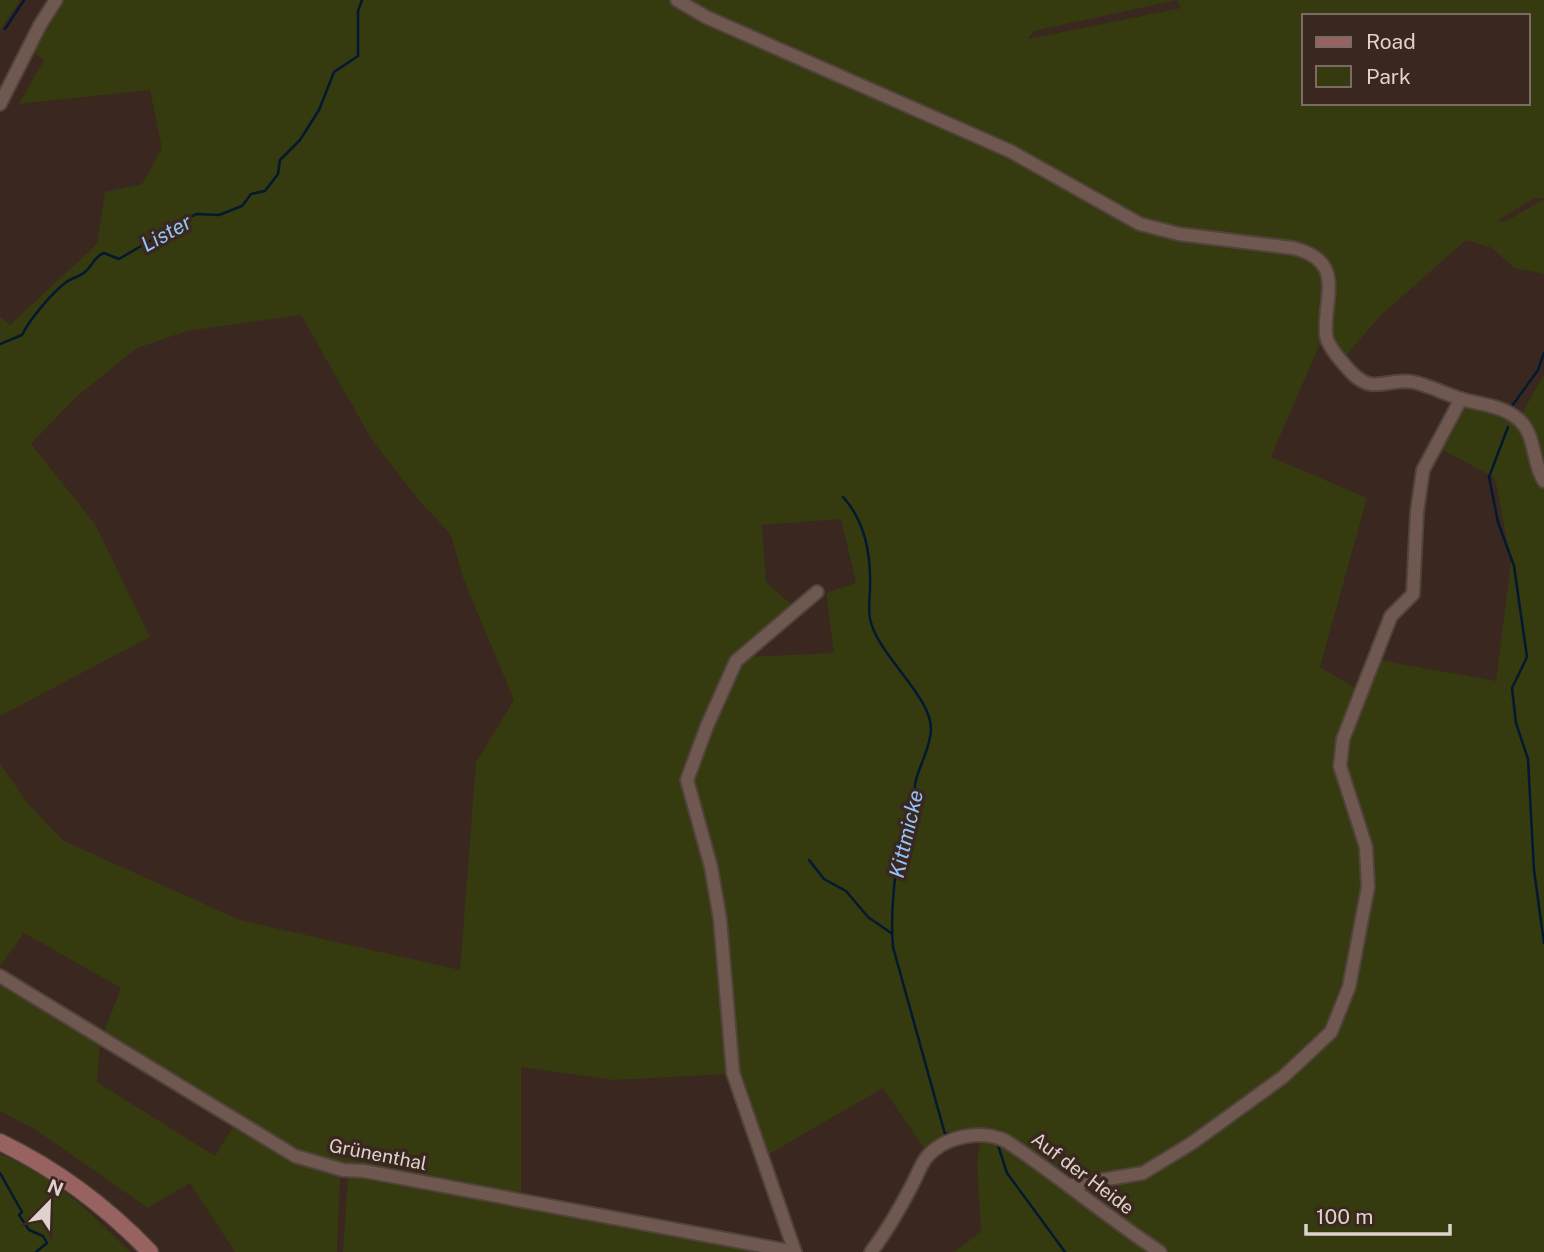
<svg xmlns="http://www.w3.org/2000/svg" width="1544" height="1252" viewBox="0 0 1544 1252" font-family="'Public Sans',sans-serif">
  <rect width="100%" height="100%" fill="#3a2720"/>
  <!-- green -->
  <g fill="#353a0f" fill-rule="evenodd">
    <polygon points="0,0 20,0 0,30"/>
    <polygon points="59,0 671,0 705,20 987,147 1140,229 1300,253 1322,270 1328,288 1322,339 1271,457 1367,498 1320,667 1359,690 1341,737 1338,764 1364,847 1366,886 1358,935 1329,1031 1192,1141 1139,1170 1109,1177 1074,1176 1054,1169 1011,1138 978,1129 945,1136 928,1154 883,1088 764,1157 735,1073 724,919 715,866 692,781 709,727 737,666 746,657 834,653 826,593 856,583 841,519 762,525 766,582 794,607 734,661 706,717 684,783 707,867 716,919 730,1074 613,1080 521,1067 521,1197 298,1153 102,1037 121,988 24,933 0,966 0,763 28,804 64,841 240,920 460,970 476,762 514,700 463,578 451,535 417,498 372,440 301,315 187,331 137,348 75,398 31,444 95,524 150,637 0,716 0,316 10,325 97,244 105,192 142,184 162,148 150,90 19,104 44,60 30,50"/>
    <path d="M 684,0 L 1544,0 L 1544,198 L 1535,198 L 1497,221 L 1505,222 L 1544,199 L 1544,274 L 1514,268 L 1492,248 L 1466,240 L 1380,316 L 1345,357 L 1327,336 L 1334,286 L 1311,252 L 1158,227 L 1054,172 ZM 1177,0 L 1181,8 L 1028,39 L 1034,31 ZM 1304,16 L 1528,16 L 1528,103 L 1304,103 Z"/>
    <polygon points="1544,374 1544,478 1520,417"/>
    <polygon points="1468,403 1518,420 1544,485 1544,1252 1169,1252 1113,1215 1092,1197 1095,1187 1143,1177 1336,1033 1370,888 1343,766 1345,740 1379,660 1496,681 1511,561 1495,478 1439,448"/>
    <polygon points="0,979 100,1040 97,1082 215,1156 233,1127 291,1160 340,1173 337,1252 235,1252 190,1183 148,1208 36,1130 0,1111"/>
    <polygon points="980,1141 1004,1145 1154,1252 954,1252 981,1232 977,1162"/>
    <path d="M 0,1154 C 52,1174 91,1213 130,1252 L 0,1252 Z"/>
    <polygon points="348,1175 362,1176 780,1252 343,1252"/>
  </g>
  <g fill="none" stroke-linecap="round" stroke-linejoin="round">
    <!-- stream -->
    <g stroke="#03192f" stroke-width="2.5">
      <polyline points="5,29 24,0"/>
      <path d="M 0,344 L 22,335 C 29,320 52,293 65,283 C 71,278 79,277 85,272 C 93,266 93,257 104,253 L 119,259 L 196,214 L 219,215 L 242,206 L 251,194 L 265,191 L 278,174 L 280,160 L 300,140 L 319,110 L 334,72 L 358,56 L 358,11 L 362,0"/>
      <polyline points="1512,406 1538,370 1544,353"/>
      <polyline points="1508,427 1489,477 1498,522 1514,566 1527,657 1512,688 1516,723 1528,759 1534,870 1544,943"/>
      <path d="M 843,497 C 865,521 871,555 870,587 C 870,597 868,609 870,619 C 878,656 931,695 931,729 C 931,746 920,764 916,780 C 914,789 914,798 913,807 C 910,819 902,829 900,842 C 895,876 890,911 893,947 L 945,1134 L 956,1133"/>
      <polyline points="809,860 824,879 846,891 868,917 891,933"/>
      <polyline points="991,1131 999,1131"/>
      <polyline points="997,1142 1007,1173 1065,1252"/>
      <polyline points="0,1173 22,1212 19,1215 29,1230 43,1236 47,1243 36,1252"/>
    </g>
    <defs>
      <g id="minor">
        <path d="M 677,0 L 706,17 L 1010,151 L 1140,224 L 1179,234 L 1293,248 C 1347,261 1323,298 1326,335 C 1327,346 1345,366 1353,374 C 1374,395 1389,377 1413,382 C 1428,385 1443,393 1458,398 C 1479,405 1500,404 1518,419 C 1536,433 1532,463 1544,481"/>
        <polyline points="0,104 40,25 56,0"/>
        <polyline points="0,976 295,1156 343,1170 364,1171 795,1252"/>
        <polyline points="1072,1185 1143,1173 1192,1143 1283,1077 1331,1032 1349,987 1368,887 1366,847 1340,766 1343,739 1391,616 1413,594 1417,512 1423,470 1461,399"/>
        <polyline points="795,1252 733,1073 720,919 711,867 687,780 707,726 736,661 817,592"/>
        <path d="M 871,1252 C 887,1231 899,1210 911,1187 C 916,1178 920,1166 926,1158 C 944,1136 981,1129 1006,1141 C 1059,1176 1107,1217 1160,1252"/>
      </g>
      <path id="major" d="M 0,1142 C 58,1170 105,1205 150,1252"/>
    </defs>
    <!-- minor casing -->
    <use href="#minor" stroke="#52423c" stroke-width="16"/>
    <!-- major casing -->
    <use href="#major" stroke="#52423c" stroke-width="19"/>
    <!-- minor -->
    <use href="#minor" stroke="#6e5850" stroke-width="12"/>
    <!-- major -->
    <use href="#major" stroke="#976260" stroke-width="16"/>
  </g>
  <g text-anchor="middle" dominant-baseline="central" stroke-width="7" stroke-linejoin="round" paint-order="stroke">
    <!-- street labels -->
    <g font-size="19" fill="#dfd2cd" stroke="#3a2720">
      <text transform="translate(378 1154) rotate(11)">Grünenthal</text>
      <text transform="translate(1083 1173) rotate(37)">Auf der Heide</text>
    </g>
    <!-- water labels -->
    <g font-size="21" font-style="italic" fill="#92c4fa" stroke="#3a2720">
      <text transform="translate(166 233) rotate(-29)">Lister</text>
      <text transform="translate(906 834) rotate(-77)">Kittmicke</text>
    </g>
  </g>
  <!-- legend -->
  <rect x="1302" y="14" width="228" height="91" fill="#3a2720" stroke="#7c6b65" stroke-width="2"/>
  <rect x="1316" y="37" width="35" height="10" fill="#976260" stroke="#7c6b65" stroke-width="2"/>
  <text x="1366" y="49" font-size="21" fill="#dfd2cd">Road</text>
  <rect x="1316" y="66" width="35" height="21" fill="#353a0f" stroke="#7c6b65" stroke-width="2"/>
  <text x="1366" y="84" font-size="21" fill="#dfd2cd">Park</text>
  <!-- north arrow -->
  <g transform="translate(49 1203) rotate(23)" stroke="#3a2720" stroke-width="5" paint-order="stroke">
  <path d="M0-5L12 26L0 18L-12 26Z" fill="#dfd2cd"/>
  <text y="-10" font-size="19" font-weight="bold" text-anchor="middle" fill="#dfd2cd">N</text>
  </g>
  <!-- scale -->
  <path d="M1306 1224v10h144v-10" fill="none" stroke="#dfd2cd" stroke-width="3.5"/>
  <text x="1316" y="1224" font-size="21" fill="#dfd2cd" stroke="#3a2720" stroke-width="5" paint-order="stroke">100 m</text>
</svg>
